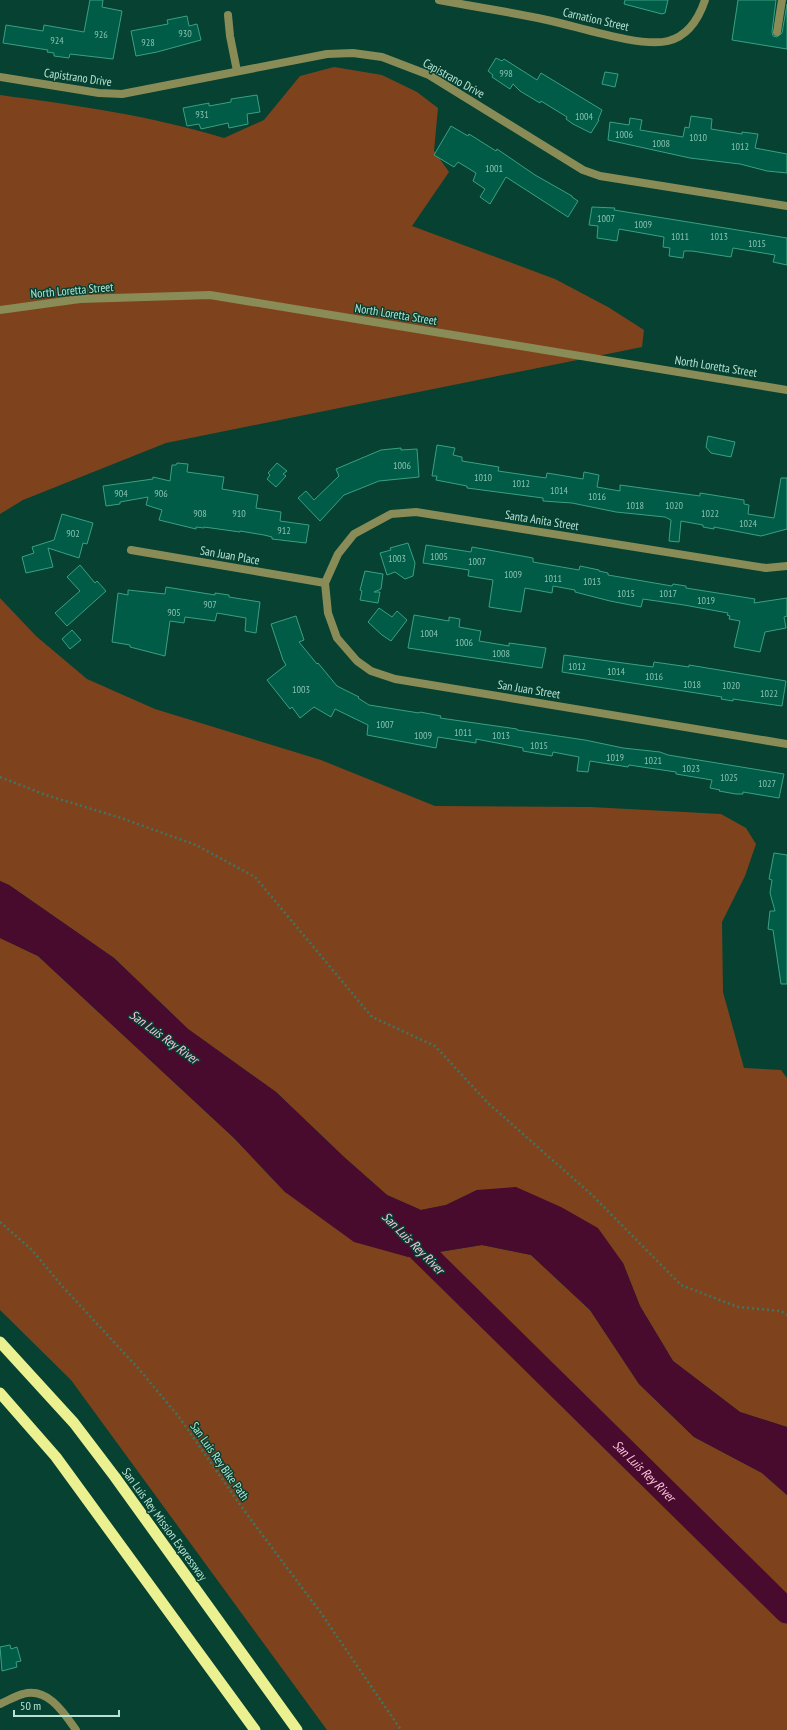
<svg xmlns="http://www.w3.org/2000/svg" width="787" height="1730" viewBox="0 0 787 1730" font-family="'PT Sans Narrow',sans-serif">
  <rect width="100%" height="100%" fill="#064132"/>
  <!-- green -->
  <g fill="#7e431c">
    <path d="M 334,67 L 382,75 L 417,92 L 438,108 L 434,151 L 449,172 L 412,226 L 555,279 L 608,307 L 644,330 L 642,347 L 166,443 L 23,500 L 0,514 L 0,95 C 75,105 152,116 224,138 L 264,120 L 300,76 Z"/>
    <polygon points="0,598 36,636 87,679 155,709 321,760 435,806 591,807 721,814 746,828 756,844 745,876 722,922 723,992 744,1068 781,1070 787,1078 787,1427 740,1412 673,1361 640,1306 623,1263 477,1190 446,1205 421,1210 387,1195 344,1157 276,1092 188,1029 114,958 9,885 0,881"/>
    <polygon points="0,938 38,956 234,1138 285,1192 408,1257 482,1245 531,1255 590,1310 639,1384 694,1437 762,1473 787,1495 787,1730 327,1730 71,1380 0,1310"/>
  </g>
  <!-- water -->
  <polygon fill="#480b2e" points="0,881 9,885 114,958 188,1029 276,1092 344,1157 387,1195 421,1210 446,1205 477,1190 516,1187 561,1207 598,1228 623,1263 640,1306 673,1361 740,1412 787,1427 787,1495 762,1473 694,1437 639,1384 590,1310 531,1255 482,1245 408,1257 354,1242 285,1192 234,1138 38,956 0,938"/>
  <g fill="none" stroke-linecap="round" stroke-linejoin="round">
    <!-- river -->
    <path stroke="#480b2e" stroke-width="25" id="s1" d="M 400,1230 L 787,1611"/>
  </g>
  <!-- building -->
  <g fill="#005c47" stroke="#3aa083">
    <polygon points="90,0 103,0 102,7 122,11 113,59 70,54 69,58 54,56 54,53 47,52 48,50 3,43 6,25 43,31 44,25 84,32"/>
    <polygon points="625,0 668,0 665,13 662,14 624,4"/>
    <polygon points="738,0 776,0 772,32 773,36 777,37 782,33 787,4 787,49 732,40"/>
    <polygon points="187,16 189,26 197,24 201,40 157,52 136,56 131,31 168,24 167,20"/>
    <polygon points="496,58 502,61 504,59 537,80 541,73 602,110 598,120 599,120 591,133 573,124 566,119 567,117 541,101 540,103 520,91 513,84 510,89 492,77 493,75 488,71"/>
    <polygon points="605,72 618,74 615,87 602,84"/>
    <polygon points="257,95 260,112 247,114 248,124 229,128 228,123 201,129 199,124 187,126 183,108 209,103 209,106 231,102 231,99"/>
    <polygon points="691,116 712,119 711,129 742,134 742,132 758,134 755,148 787,154 787,173 767,171 740,164 690,158 608,140 610,122 629,125 630,118 642,120 640,130 683,137 685,127 689,128"/>
    <polygon points="451,126 468,136 469,134 496,151 497,149 535,175 572,196 572,197 578,201 568,217 506,177 490,204 480,197 485,189 473,181 476,173 458,162 454,167 434,155"/>
    <polygon points="592,207 615,208 614,210 787,238 787,265 773,262 775,255 733,248 731,257 692,251 684,251 683,258 669,256 670,248 663,247 664,237 619,229 617,241 597,238 598,226 589,225"/>
    <polygon points="708,436 735,442 731,457 711,453 706,447"/>
    <polygon points="437,445 455,448 453,455 462,457 462,461 499,467 498,471 546,478 547,473 583,479 584,472 599,475 597,487 620,491 620,485 700,496 700,493 744,500 744,504 749,505 748,514 774,518 781,478 787,478 787,529 761,536 714,527 714,529 703,527 703,525 681,521 679,542 669,541 671,520 665,517 616,512 572,503 543,501 543,498 467,488 467,486 436,480 437,476 432,476"/>
    <polygon points="401,448 401,450 417,449 419,477 379,481 344,495 320,521 298,498 306,491 314,500 339,476 336,469 381,450"/>
    <polygon points="177,463 188,464 187,472 224,477 222,489 258,495 256,508 281,512 280,521 309,525 306,543 272,539 272,537 264,535 240,531 240,532 204,527 204,528 196,527 196,529 159,520 162,510 146,505 148,497 120,502 120,504 106,506 103,486 153,479 153,477 170,481 172,465 176,465"/>
    <polygon points="277,463 287,471 283,474 286,476 276,487 267,479 270,475 268,473"/>
    <polygon points="62,514 93,523 87,544 83,543 79,558 48,548 53,567 26,573 22,557 34,553 32,547 54,540"/>
    <polygon points="408,543 415,563 413,576 405,579 395,572 387,575 380,553 391,550 390,548"/>
    <polygon points="426,545 471,552 472,547 533,558 533,562 579,570 580,566 599,570 599,571 608,573 608,575 672,586 673,584 686,586 686,588 755,599 754,603 787,598 787,616 784,617 786,628 765,632 760,652 734,647 740,621 729,619 730,616 727,615 728,613 684,605 643,599 641,607 610,601 575,592 575,590 553,586 552,593 525,588 521,612 489,607 493,580 468,576 469,570 423,563"/>
    <polygon points="80,565 95,583 97,581 106,591 67,626 55,613 80,591 67,577"/>
    <polygon points="365,571 383,574 381,589 374,592 380,592 378,603 360,600 362,591 360,590"/>
    <polygon points="166,587 215,595 215,593 229,595 229,597 260,602 256,633 245,631 246,618 217,613 215,621 185,617 184,623 170,621 165,656 130,647 130,645 112,642 118,593 128,595 128,590 165,594"/>
    <polygon points="379,608 392,617 397,611 407,620 391,641 382,635 368,622"/>
    <polygon points="414,615 449,621 449,617 460,619 459,627 481,631 479,641 509,646 509,643 546,648 542,668 408,648"/>
    <polygon points="296,616 304,640 299,642 317,664 318,663 337,686 359,697 358,698 369,705 419,713 420,712 441,716 440,718 517,729 517,730 585,740 623,748 660,752 668,755 784,774 779,798 743,792 743,794 736,794 719,791 720,790 710,788 712,780 676,774 676,772 629,765 628,767 590,761 588,772 577,771 579,757 553,752 552,756 523,751 523,748 476,739 476,743 438,737 436,748 367,735 368,725 335,709 331,717 314,707 300,718 292,707 290,709 267,680 286,665 283,660 271,624"/>
    <polygon points="72,630 81,640 70,649 62,639"/>
    <polygon points="564,655 653,667 654,662 689,667 689,665 786,681 782,706 733,699 733,701 721,699 722,697 562,672"/>
    <polygon points="774,853 787,855 787,984 781,984 773,930 768,929 770,911 775,911 770,893 772,880 769,879"/>
    <polygon points="10,1645 11,1649 17,1647 21,1661 16,1662 17,1667 2,1671 0,1647"/>
  </g>
  <g fill="none" stroke-linecap="round" stroke-linejoin="round">
    <!-- path -->
    <g stroke="#3f7566" stroke-width="2.5" stroke-dasharray="2 3" stroke-linecap="butt">
      <polyline points="0,777 46,795 121,818 196,845 255,877 372,1017 435,1046 488,1103 592,1195 681,1285 738,1307 781,1311 787,1315"/>
      <polyline points="0,1222 32,1250 62,1286 138,1368 179,1417 243,1509 321,1613 401,1730"/>
    </g>
    <!-- minor -->
    <g stroke="#898c57" stroke-width="8">
      <path d="M 439,0 C 475,7 511,12 547,20 C 576,26 641,48 668,41 C 688,36 699,18 705,0"/>
      <polyline points="228,15 230,36 237,71"/>
      <polyline points="777,32 782,0"/>
      <polyline points="0,310 80,299 210,295 787,390"/>
      <polyline points="131,550 325,583"/>
      <polyline points="787,566 766,568 416,512 391,514 354,534 338,554 325,583 328,613 337,638 357,661 371,671 395,679 787,744"/>
      <path d="M 0,1704 C 7,1701 15,1696 23,1694 C 48,1687 64,1713 76,1730"/>
    </g>
    <!-- tertiary -->
    <polyline stroke="#898c57" stroke-width="8" points="0,77 99,93 122,94 327,54 353,53 382,57 429,75 583,170 600,176 787,206"/>
    <!-- trunk -->
    <g stroke="#ebf090" stroke-width="11">
      <polyline points="0,1342 74,1423 115,1477 297,1730"/>
      <polyline points="0,1393 56,1457 255,1730"/>
    </g>
  </g>
  <g text-anchor="middle" dominant-baseline="central" stroke-width="3" stroke-linejoin="round" paint-order="stroke">
    <!-- number labels -->
    <g font-size="10" fill="#88c1b0">
      <text x="185" y="33">930</text>
      <text x="101" y="34">926</text>
      <text x="57" y="40">924</text>
      <text x="148" y="42">928</text>
      <text x="506" y="73">998</text>
      <text x="202" y="114">931</text>
      <text x="584" y="116">1004</text>
      <text x="624" y="134">1006</text>
      <text x="698" y="137">1010</text>
      <text x="661" y="143">1008</text>
      <text x="740" y="146">1012</text>
      <text x="494" y="168">1001</text>
      <text x="606" y="218">1007</text>
      <text x="643" y="224">1009</text>
      <text x="680" y="236">1011</text>
      <text x="719" y="236">1013</text>
      <text x="757" y="243">1015</text>
      <text x="402" y="465">1006</text>
      <text x="483" y="477">1010</text>
      <text x="521" y="483">1012</text>
      <text x="559" y="490">1014</text>
      <text x="121" y="493">904</text>
      <text x="161" y="493">906</text>
      <text x="597" y="496">1016</text>
      <text x="635" y="505">1018</text>
      <text x="674" y="505">1020</text>
      <text x="200" y="513">908</text>
      <text x="239" y="513">910</text>
      <text x="710" y="513">1022</text>
      <text x="748" y="523">1024</text>
      <text x="284" y="530">912</text>
      <text x="73" y="533">902</text>
      <text x="439" y="556">1005</text>
      <text x="397" y="558">1003</text>
      <text x="477" y="561">1007</text>
      <text x="513" y="574">1009</text>
      <text x="553" y="578">1011</text>
      <text x="592" y="581">1013</text>
      <text x="626" y="593">1015</text>
      <text x="668" y="593">1017</text>
      <text x="706" y="600">1019</text>
      <text x="210" y="604">907</text>
      <text x="174" y="612">905</text>
      <text x="429" y="633">1004</text>
      <text x="464" y="642">1006</text>
      <text x="501" y="653">1008</text>
      <text x="577" y="666">1012</text>
      <text x="616" y="671">1014</text>
      <text x="654" y="676">1016</text>
      <text x="692" y="684">1018</text>
      <text x="731" y="685">1020</text>
      <text x="301" y="689">1003</text>
      <text x="769" y="693">1022</text>
      <text x="385" y="724">1007</text>
      <text x="463" y="732">1011</text>
      <text x="423" y="735">1009</text>
      <text x="501" y="735">1013</text>
      <text x="539" y="745">1015</text>
      <text x="615" y="757">1019</text>
      <text x="653" y="760">1021</text>
      <text x="691" y="768">1023</text>
      <text x="729" y="777">1025</text>
      <text x="767" y="783">1027</text>
    </g>
    <!-- street labels -->
    <g font-size="12" fill="#b6e3d3" stroke="#064132">
      <text transform="translate(596 19) rotate(13)">Carnation Street</text>
      <text transform="translate(78 77) rotate(8)">Capistrano Drive</text>
      <text transform="translate(454 78) rotate(29)">Capistrano Drive</text>
      <text transform="translate(72 290) rotate(-5)">North Loretta Street</text>
      <text transform="translate(396 314) rotate(9)">North Loretta Street</text>
      <text transform="translate(716 366) rotate(9)">North Loretta Street</text>
      <text transform="translate(542 520) rotate(9)">Santa Anita Street</text>
      <text transform="translate(230 555) rotate(10)">San Juan Place</text>
      <text transform="translate(529 689) rotate(9)">San Juan Street</text>
      <text transform="translate(220 1461) rotate(55)">San Luis Rey Bike Path</text>
      <text transform="translate(165 1524) rotate(54)">San Luis Rey Mission Expressway</text>
    </g>
    <!-- water labels -->
    <g font-size="13" font-style="italic" fill="#fec2dc" stroke="#064132">
      <text transform="translate(164 1037) rotate(36)">San Luis Rey River</text>
      <text transform="translate(413 1243) rotate(45)">San Luis Rey River</text>
      <text stroke="none"><textPath href="#s1" startOffset="343">San Luis Rey River</textPath></text>
    </g>
  </g>
  <!-- scale -->
  <path d="M14 1710v6h105v-6" fill="none" stroke="#b6e3d3" stroke-width="2"/>
  <text x="20" y="1710" font-size="12" fill="#b6e3d3" stroke="#064132" stroke-width="3" paint-order="stroke">50 m</text>
</svg>
